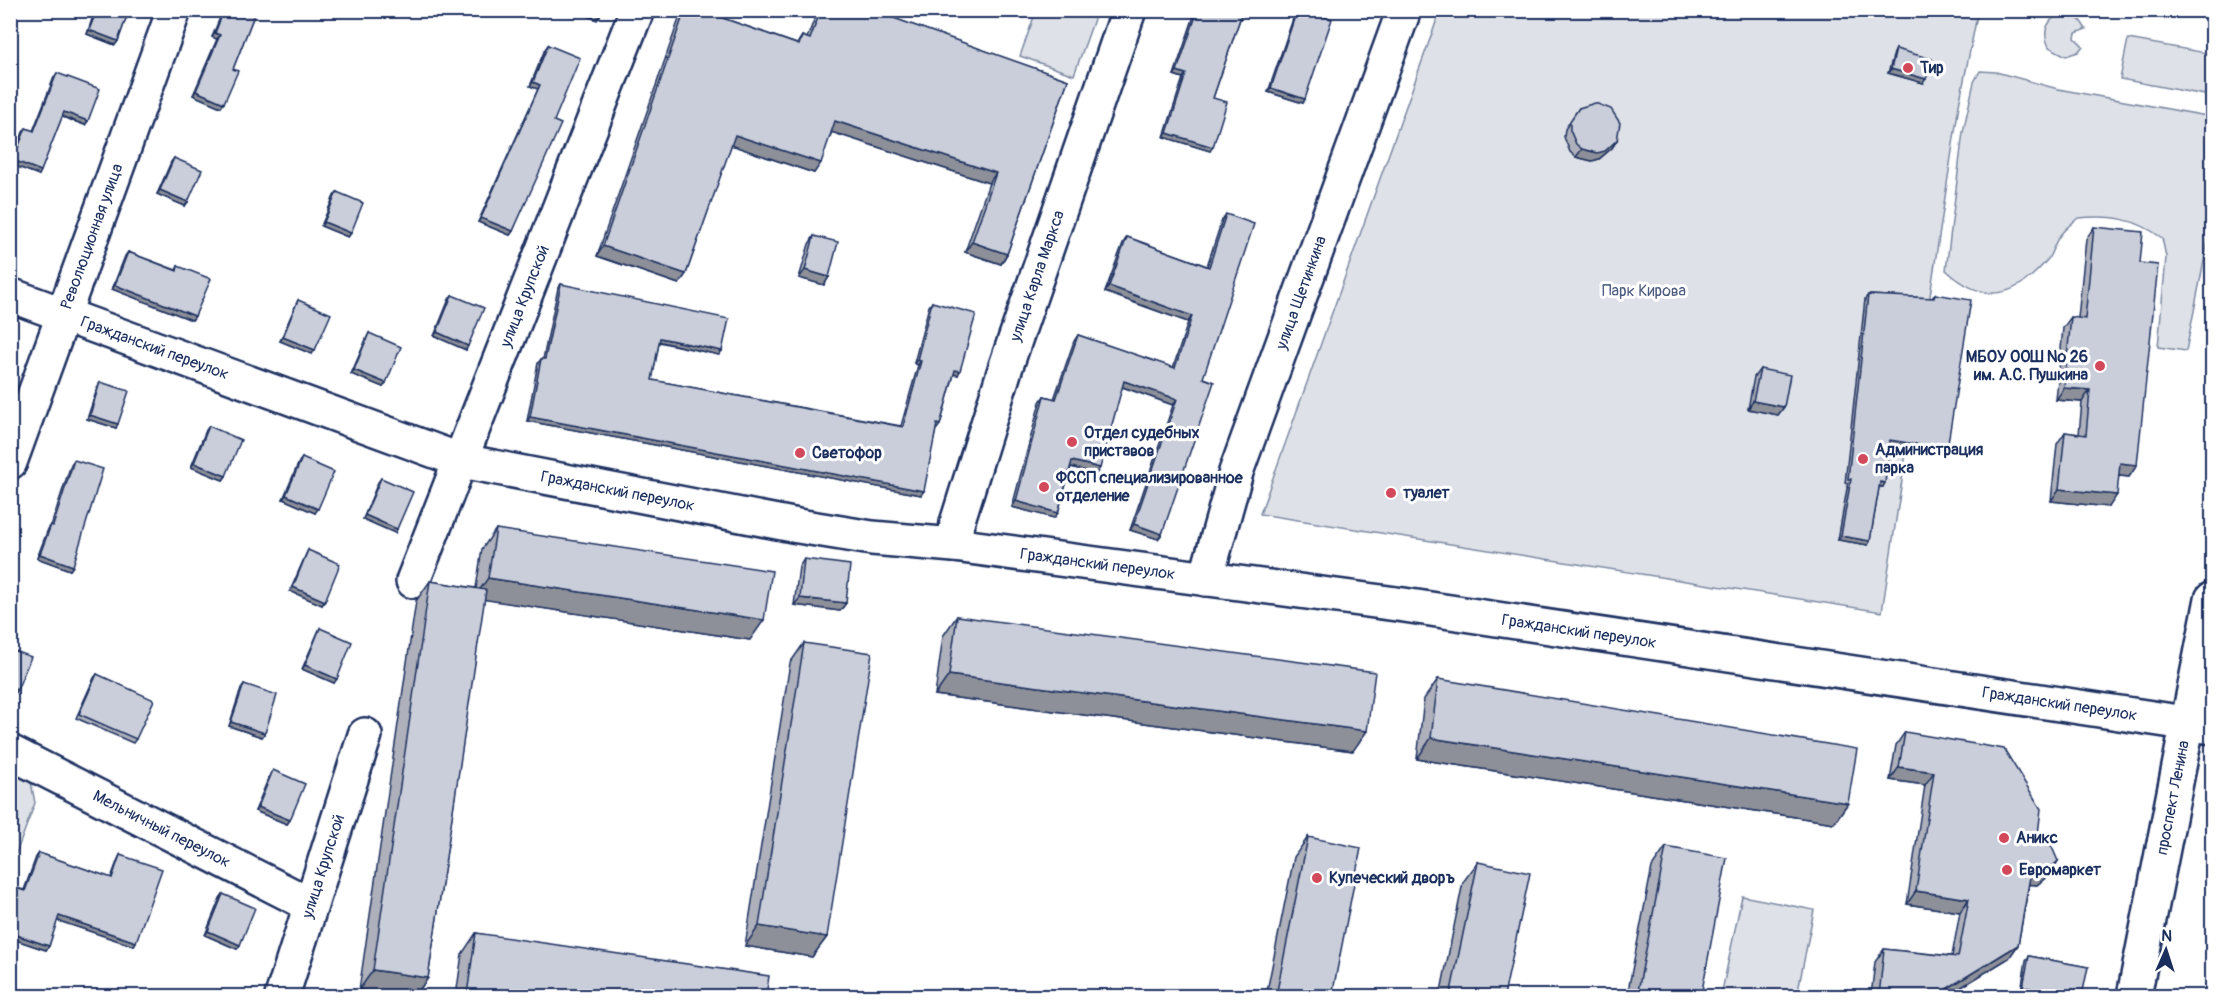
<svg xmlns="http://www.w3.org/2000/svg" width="2223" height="1007" viewBox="0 0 2223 1007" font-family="Pangolin,sans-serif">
  <rect width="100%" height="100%" fill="#fff"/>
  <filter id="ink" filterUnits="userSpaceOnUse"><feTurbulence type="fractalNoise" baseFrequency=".0167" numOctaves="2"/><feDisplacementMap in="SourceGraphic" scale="12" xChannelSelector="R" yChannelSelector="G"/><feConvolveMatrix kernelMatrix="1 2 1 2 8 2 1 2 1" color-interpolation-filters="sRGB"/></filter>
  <g filter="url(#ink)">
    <!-- green -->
    <g fill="#dee1e7" stroke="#7c88a2" stroke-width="1.5">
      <polygon points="1036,11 1097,11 1074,75 1020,56"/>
      <polygon points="1440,11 1978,11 1959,105 1882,612 1260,514"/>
      <path d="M 2067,14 L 2080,20 L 2086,29 L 2076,33 L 2075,38 L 2083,46 L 2078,52 L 2066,56 L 2049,47 C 2041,31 2048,15 2067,14 Z"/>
      <polygon points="2128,39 2212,54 2205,95 2120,79"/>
      <path d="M 1980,71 L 1996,72 L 2058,89 L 2212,117 L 2212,221 L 2186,351 L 2158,347 L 2166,257 L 2162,238 C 2135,218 2111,215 2078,218 C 2072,223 2066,228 2061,234 C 2055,241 2053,251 2048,259 C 2015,299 1984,305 1946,270 L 1963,132 L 1974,82 Z"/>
      <polygon points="11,771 31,782 35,803 11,867"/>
      <polygon points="1742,896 1814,910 1797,996 1721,996"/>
    </g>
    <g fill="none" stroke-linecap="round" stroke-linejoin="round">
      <defs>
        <g id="minor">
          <path id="s1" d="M 10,295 L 462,461 L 798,526 L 872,538 L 954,545 L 1404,605 L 2212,727"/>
          <path id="s2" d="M 10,462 L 174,10"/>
          <path id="s3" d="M 954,545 L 957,523 L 1006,366 L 1129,10"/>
          <path id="s4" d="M 1206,579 L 1236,472 L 1404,10"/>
          <path id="s5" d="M 413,581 L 637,10"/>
          <path id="s6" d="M 10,752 L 311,905"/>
          <path id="s7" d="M 282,996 L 365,735"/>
        </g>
        <g id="major">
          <path id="s8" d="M 2134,996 L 2212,599"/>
        </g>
      </defs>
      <!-- minor casing -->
      <use href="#minor" stroke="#1b2f5e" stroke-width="38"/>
      <!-- major casing -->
      <use href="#major" stroke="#1b2f5e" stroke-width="38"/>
      <!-- minor -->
      <use href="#minor" stroke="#fff" stroke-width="33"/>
      <!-- major -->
      <use href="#major" stroke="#fff" stroke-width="33"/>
    </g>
    <!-- wall -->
    <g fill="#aeb1bb" stroke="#1b2f5e" stroke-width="1.5">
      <polygon points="95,10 129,10 118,41 115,45 87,34"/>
      <polygon points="223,10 256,10 233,69 221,107 193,95 217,39 212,37"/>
      <polygon points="684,10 700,10 797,44 802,36 807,38 818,10 871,10 1068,80 1007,254 1001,264 965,252 989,183 832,132 814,173 731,145 686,274 679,284 597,256 680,16"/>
      <polygon points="1196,10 1243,10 1213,98 1210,151 1164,137 1183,78 1174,75"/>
      <polygon points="1296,10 1305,10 1305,99 1303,103 1268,92"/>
      <polygon points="548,45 554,121 513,231 510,235 478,222 538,89 530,86 545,49"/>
      <polygon points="1896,49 1923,83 1888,73 1894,53"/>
      <polygon points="57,73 88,121 85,125 62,117 39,175 10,164 23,132 26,128 33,131 54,77"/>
      <polygon points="1579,108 1617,140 1612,148 1599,159 1592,161 1576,157 1570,152 1564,137 1565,129"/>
      <polygon points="174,158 185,206 157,194 171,162"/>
      <polygon points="337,192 351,233 348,237 321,226 334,196"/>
      <polygon points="1226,214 1203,378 1162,534 1158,539 1130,530 1173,405 1122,387 1096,474 1071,467 1058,513 1054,518 1012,507 1040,402 1044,396 1054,399 1074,341 1078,335 1173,368 1188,322 1105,292 1123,243 1127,237 1207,266 1222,220"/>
      <polygon points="2094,227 2140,263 2137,465 2129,477 2119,476 2109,507 2051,501 2057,444 2065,432 2079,434 2082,402 2056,400 2063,328 2071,317 2078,318 2086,239"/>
      <polygon points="814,236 829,277 824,285 799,278 809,244"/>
      <polygon points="128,252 176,270 178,266 195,316 192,320 112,289 125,256"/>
      <polygon points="561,284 719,355 659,342 652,380 901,426 918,365 914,363 929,306 932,302 958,375 954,374 940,425 937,429 936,429 921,495 527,421 538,363 541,359 543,359 558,288"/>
      <polygon points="1935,294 1945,453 1889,444 1883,487 1879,487 1870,541 1868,545 1838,540 1848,483 1845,483 1865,299 1868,295 1932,298"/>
      <polygon points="452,295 466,350 434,336 449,299"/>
      <polygon points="298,300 312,354 280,341 296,304"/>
      <polygon points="369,333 383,387 351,374 367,337"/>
      <polygon points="1760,369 1784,407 1778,415 1748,409 1754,377"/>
      <polygon points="100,382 116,428 87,419 98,386"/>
      <polygon points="209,426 226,476 223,480 191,467 206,430"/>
      <polygon points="302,458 315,513 283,499 299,462"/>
      <polygon points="74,460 73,566 70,570 37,558 48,529 51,525 51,526 71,464"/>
      <polygon points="381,478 397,529 395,533 363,519 378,482"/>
      <polygon points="496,529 750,640 484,599 428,978 415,996 403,996 359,990 416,601 430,581 476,588 482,549"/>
      <polygon points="308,550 322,605 290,591 306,554"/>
      <polygon points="804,559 846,603 840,611 794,605 799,567"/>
      <polygon points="957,616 1353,751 935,695 943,636"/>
      <polygon points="320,628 334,683 302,669 318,632"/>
      <polygon points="804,643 827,937 812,957 745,946 790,663"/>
      <polygon points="97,674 136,739 133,743 76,718 94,678"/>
      <polygon points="1438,679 1848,803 1834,823 1417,759 1424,699"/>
      <polygon points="244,684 265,733 262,737 229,726 241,688"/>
      <polygon points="1905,732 2058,861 2050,874 2037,885 2029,884 2018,945 2009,958 1947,996 1871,996 1875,962 1884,949 1952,956 1960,912 1907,904 1925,785 1890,780 1896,745"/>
      <polygon points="273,770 290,820 287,824 255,811 270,774"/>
      <polygon points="1308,837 1332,996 1266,996 1294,857"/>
      <polygon points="1666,847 1701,996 1627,996 1652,867"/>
      <polygon points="39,853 111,878 118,859 120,855 134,946 57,920 49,946 46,950 10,938 10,886 24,890 36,857"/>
      <polygon points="1478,862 1504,996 1440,996 1463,882"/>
      <polygon points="223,894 240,945 237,949 205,935 220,898"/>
      <polygon points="476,933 766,996 456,996 462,954"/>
      <polygon points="2029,956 2088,967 2021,991 2026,960"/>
    </g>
    <!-- shaded-wall -->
    <g fill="#8d9099" stroke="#1b2f5e" stroke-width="1.5">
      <polygon points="575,10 587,10 600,16 597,20"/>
      <polygon points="89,30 118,41 115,45 87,34"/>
      <polygon points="215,33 220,35 217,39 212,37"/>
      <polygon points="1891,69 1926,79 1923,83 1888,73"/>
      <polygon points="1177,71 1186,74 1183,78 1174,75"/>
      <polygon points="533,82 540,85 538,89 530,86"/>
      <polygon points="1271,88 1305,99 1303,103 1268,92"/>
      <polygon points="196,91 224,103 221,107 193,95"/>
      <polygon points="64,112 88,121 85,125 61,116"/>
      <polygon points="835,121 996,173 989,183 828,131"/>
      <polygon points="1167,133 1213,147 1210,151 1164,137"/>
      <polygon points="735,135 821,163 814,173 728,144"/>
      <polygon points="1617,140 1612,148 1599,159 1592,161 1576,157 1582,149"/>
      <polygon points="13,160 41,171 39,175 10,164"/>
      <polygon points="160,190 188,202 185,206 157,194"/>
      <polygon points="481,218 513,231 510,235 478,222"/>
      <polygon points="324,222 351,233 348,237 321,226"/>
      <polygon points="972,242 1007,254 1001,264 965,252"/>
      <polygon points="603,246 686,274 679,284 597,256"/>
      <polygon points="805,270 829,277 824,285 799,278"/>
      <polygon points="115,285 195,316 192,320 112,289"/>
      <polygon points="1109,286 1192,316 1188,322 1105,292"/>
      <polygon points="437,332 468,346 466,350 434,336"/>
      <polygon points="283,337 315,350 312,354 280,341"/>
      <polygon points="660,338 722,351 719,355 657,341"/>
      <polygon points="917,360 921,361 918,365 914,363"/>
      <polygon points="354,370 386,383 383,387 351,374"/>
      <polygon points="955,370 960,371 958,375 953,374"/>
      <polygon points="1124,381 1177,399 1173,405 1120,386"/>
      <polygon points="2064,388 2090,390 2082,402 2056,400"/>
      <polygon points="1753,401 1784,407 1778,415 1748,409"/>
      <polygon points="90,415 118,424 116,428 87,419"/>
      <polygon points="530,417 924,491 921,495 527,421"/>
      <polygon points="1890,440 1947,449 1945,453 1887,444"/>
      <polygon points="1072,461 1100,468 1096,474 1068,466"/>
      <polygon points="194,463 226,476 223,480 191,467"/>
      <polygon points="2120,463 2137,465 2129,477 2112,475"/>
      <polygon points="1880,482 1885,483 1883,487 1877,486"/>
      <polygon points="2059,489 2117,495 2109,507 2051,501"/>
      <polygon points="286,495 318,509 315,513 283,499"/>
      <polygon points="1016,501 1058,513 1054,518 1012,507"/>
      <polygon points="365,515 397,529 395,533 363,519"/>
      <polygon points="1134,524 1162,534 1158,539 1130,530"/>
      <polygon points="1841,536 1870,541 1868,545 1838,540"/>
      <polygon points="40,554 73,566 70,570 37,558"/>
      <polygon points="488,578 764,620 750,640 474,598"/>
      <polygon points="293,587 325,601 322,605 290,591"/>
      <polygon points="800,598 846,603 840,611 794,605"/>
      <polygon points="305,665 337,679 334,683 302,669"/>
      <polygon points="949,675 1367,731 1353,751 935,695"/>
      <polygon points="10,687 17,690 15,694 10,692"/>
      <polygon points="231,722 265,733 262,737 229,726"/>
      <polygon points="1431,738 1848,803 1834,823 1417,759"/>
      <polygon points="1899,767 1934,772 1925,785 1890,780"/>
      <polygon points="258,807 290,820 287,824 255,811"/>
      <polygon points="2058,861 2050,874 2037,885 2022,884 2031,871"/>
      <polygon points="1916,891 1969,899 1960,912 1907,904"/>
      <polygon points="59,916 136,942 134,946 56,920"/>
      <polygon points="759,926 827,937 812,957 745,946"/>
      <polygon points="208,931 240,945 237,949 205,935"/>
      <polygon points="10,933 49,946 46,950 10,938"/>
      <polygon points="2018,945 2009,958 1947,996 1935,996"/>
      <polygon points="373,970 428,978 415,996 403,996 359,990"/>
      <polygon points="2023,987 2076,996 2050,996 2021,991"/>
      <polygon points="467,994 486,996 466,996"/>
    </g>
    <!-- building -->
    <g fill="#caceda" stroke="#1b2f5e" stroke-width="1.5">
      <polygon points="97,10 129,10 118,41 89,30"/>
      <polygon points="224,10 256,10 233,69 238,71 224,103 196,91 220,35 215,33"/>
      <polygon points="587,10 602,10 600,16"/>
      <polygon points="685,10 700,10 799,45 802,36 810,39 821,10 871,10 1068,80 1007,254 972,242 996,173 835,121 821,163 735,135 686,274 603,246"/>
      <polygon points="1198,10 1243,10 1213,98 1227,102 1213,147 1167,133 1186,74 1177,71"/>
      <polygon points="1297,10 1305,10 1332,19 1305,99 1271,88"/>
      <polygon points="548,45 580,58 554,121 561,124 513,231 481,218 540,85 533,82"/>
      <polygon points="1896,49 1932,59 1926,79 1891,69"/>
      <polygon points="57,73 100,89 88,121 64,112 41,171 13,160 26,128 34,131"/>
      <polygon points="1595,103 1611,109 1620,123 1617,140 1605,151 1597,153 1582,149 1576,144 1570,130 1570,121 1579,108"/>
      <polygon points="174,158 202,170 188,202 160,190"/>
      <polygon points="337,192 363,203 351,233 324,222"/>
      <polygon points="1226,214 1254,224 1203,378 1214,382 1162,534 1134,524 1177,399 1124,381 1100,468 1072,461 1058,513 1016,501 1044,396 1056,399 1078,335 1175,368 1192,316 1109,286 1127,237 1209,267"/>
      <polygon points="2094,227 2143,232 2140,263 2158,265 2137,465 2120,463 2117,495 2059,489 2065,432 2086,435 2090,390 2064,388 2071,317 2085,319"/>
      <polygon points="814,236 838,242 829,277 805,270"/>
      <polygon points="128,252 177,271 178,266 211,279 195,316 115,285"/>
      <polygon points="561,284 729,319 722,351 660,338 652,380 903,427 921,361 917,360 932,302 976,314 960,371 955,370 940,425 937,424 924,491 530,417 541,359 545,359"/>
      <polygon points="1935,294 1971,300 1947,449 1890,440 1885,483 1880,482 1870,541 1841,536 1851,479 1848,479 1868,295 1934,298"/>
      <polygon points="452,295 484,308 468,346 437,332"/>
      <polygon points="298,300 331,314 315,350 283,337"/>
      <polygon points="369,333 401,347 386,383 354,370"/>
      <polygon points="1760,369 1790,375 1784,407 1753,401"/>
      <polygon points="100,382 129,391 118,424 90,415"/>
      <polygon points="209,426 241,440 226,476 194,463"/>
      <polygon points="302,458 334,472 318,509 286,495"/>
      <polygon points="74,460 103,469 73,566 40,554 51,525 53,526"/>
      <polygon points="381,478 413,492 397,529 365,515"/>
      <polygon points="496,529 772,571 764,620 488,578"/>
      <polygon points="308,550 340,564 325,601 293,587"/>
      <polygon points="804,559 850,565 846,603 800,598"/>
      <polygon points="430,581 486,590 428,978 373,970"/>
      <polygon points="957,616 1375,672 1367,731 949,675"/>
      <polygon points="320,628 352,642 337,679 305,665"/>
      <polygon points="804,643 872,653 827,937 759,926"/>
      <polygon points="10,649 31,657 17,690 10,687"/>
      <polygon points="97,674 154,700 136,739 79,714"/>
      <polygon points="1438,679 1857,749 1848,803 1431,738"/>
      <polygon points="244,684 277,695 265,733 231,722"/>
      <polygon points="1905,732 2004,749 2041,809 2037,842 2051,845 2058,861 2046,873 2031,871 2018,945 1935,996 1879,996 1884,949 1958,957 1969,899 1916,891 1934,772 1899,767"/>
      <polygon points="273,770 305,784 290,820 258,807"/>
      <polygon points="1308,837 1361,848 1332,996 1276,996"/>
      <polygon points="1666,847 1727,858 1701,996 1637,996"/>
      <polygon points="39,853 112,878 120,855 162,869 136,942 59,916 49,946 11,933 14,923 10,922 10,886 25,891"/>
      <polygon points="1478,862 1530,873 1504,996 1450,996"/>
      <polygon points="223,894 255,908 240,945 208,931"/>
      <polygon points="476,933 769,976 766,996 486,996 467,994"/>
      <polygon points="2029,956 2088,967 2082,996 2076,996 2023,987"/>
    </g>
  </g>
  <!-- markers -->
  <g fill="#d1495b" stroke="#fff" stroke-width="2">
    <circle cx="1908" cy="68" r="6"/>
    <circle cx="2100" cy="366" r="6"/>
    <circle cx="1072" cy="442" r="6"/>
    <circle cx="800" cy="453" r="6"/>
    <circle cx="1863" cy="459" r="6"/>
    <circle cx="1044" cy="487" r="6"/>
    <circle cx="1391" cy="493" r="6"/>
    <circle cx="2004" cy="838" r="6"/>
    <circle cx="2007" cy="870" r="6"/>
    <circle cx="1317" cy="878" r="6"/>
  </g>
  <g text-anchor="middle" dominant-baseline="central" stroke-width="6" stroke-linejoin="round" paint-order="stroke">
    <!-- poi labels -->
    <g font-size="16" font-weight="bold" fill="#1b2f5e" stroke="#fff" text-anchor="start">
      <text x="1920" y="68">Тир</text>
      <text x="2088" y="357" text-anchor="end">МБОУ ООШ № 26<tspan x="2088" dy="18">им. А.С. Пушкина</tspan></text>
      <text x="1084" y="433">Отдел судебных<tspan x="1084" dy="18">приставов</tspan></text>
      <text x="1875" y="450">Администрация<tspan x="1875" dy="18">парка</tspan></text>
      <text x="812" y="453">Светофор</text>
      <text x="1056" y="478">ФССП специализированное<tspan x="1056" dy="18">отделение</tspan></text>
      <text x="1403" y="493">туалет</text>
      <text x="2016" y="838">Аникс</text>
      <text x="2019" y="870">Евромаркет</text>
      <text x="1329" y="878">Купеческий дворъ</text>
    </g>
    <!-- street labels -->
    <g font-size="16" fill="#1b2f5e" stroke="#fff">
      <text stroke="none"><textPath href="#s2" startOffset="240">Революционная улица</textPath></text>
      <text stroke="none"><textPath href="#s3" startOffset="282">улица Карла Маркса</textPath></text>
      <text stroke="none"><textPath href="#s4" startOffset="302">улица Щетинкина</textPath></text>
      <text stroke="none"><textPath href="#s5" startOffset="306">улица Крупской</textPath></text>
      <text stroke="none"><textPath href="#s1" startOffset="154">Гражданский переулок</textPath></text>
      <text stroke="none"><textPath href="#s1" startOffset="640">Гражданский переулок</textPath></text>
      <text stroke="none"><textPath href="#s1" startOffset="1126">Гражданский переулок</textPath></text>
      <text stroke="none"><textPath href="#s1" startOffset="1612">Гражданский переулок</textPath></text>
      <text stroke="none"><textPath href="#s1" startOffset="2098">Гражданский переулок</textPath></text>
      <text stroke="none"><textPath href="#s8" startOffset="202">проспект Ленина</textPath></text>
      <text stroke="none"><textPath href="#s6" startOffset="170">Мельничный переулок</textPath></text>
      <text stroke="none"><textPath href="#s7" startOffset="136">улица Крупской</textPath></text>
    </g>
    <!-- park labels -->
    <g font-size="16" fill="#4c5c80" stroke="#fff">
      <text x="1644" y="291">Парк Кирова</text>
    </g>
  </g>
  <!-- margin -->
  <rect width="2223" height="1007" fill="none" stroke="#fff" stroke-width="36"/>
  <rect x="18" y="18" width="2187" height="971" fill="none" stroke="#1b2f5e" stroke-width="2" filter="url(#ink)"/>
  <!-- north arrow -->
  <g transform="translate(2166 950) rotate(3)" stroke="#ffffff" stroke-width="4.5" paint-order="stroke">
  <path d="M0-4.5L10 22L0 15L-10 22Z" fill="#1b2f5e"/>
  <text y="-9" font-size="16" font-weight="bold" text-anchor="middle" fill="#1b2f5e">N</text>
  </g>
</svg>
